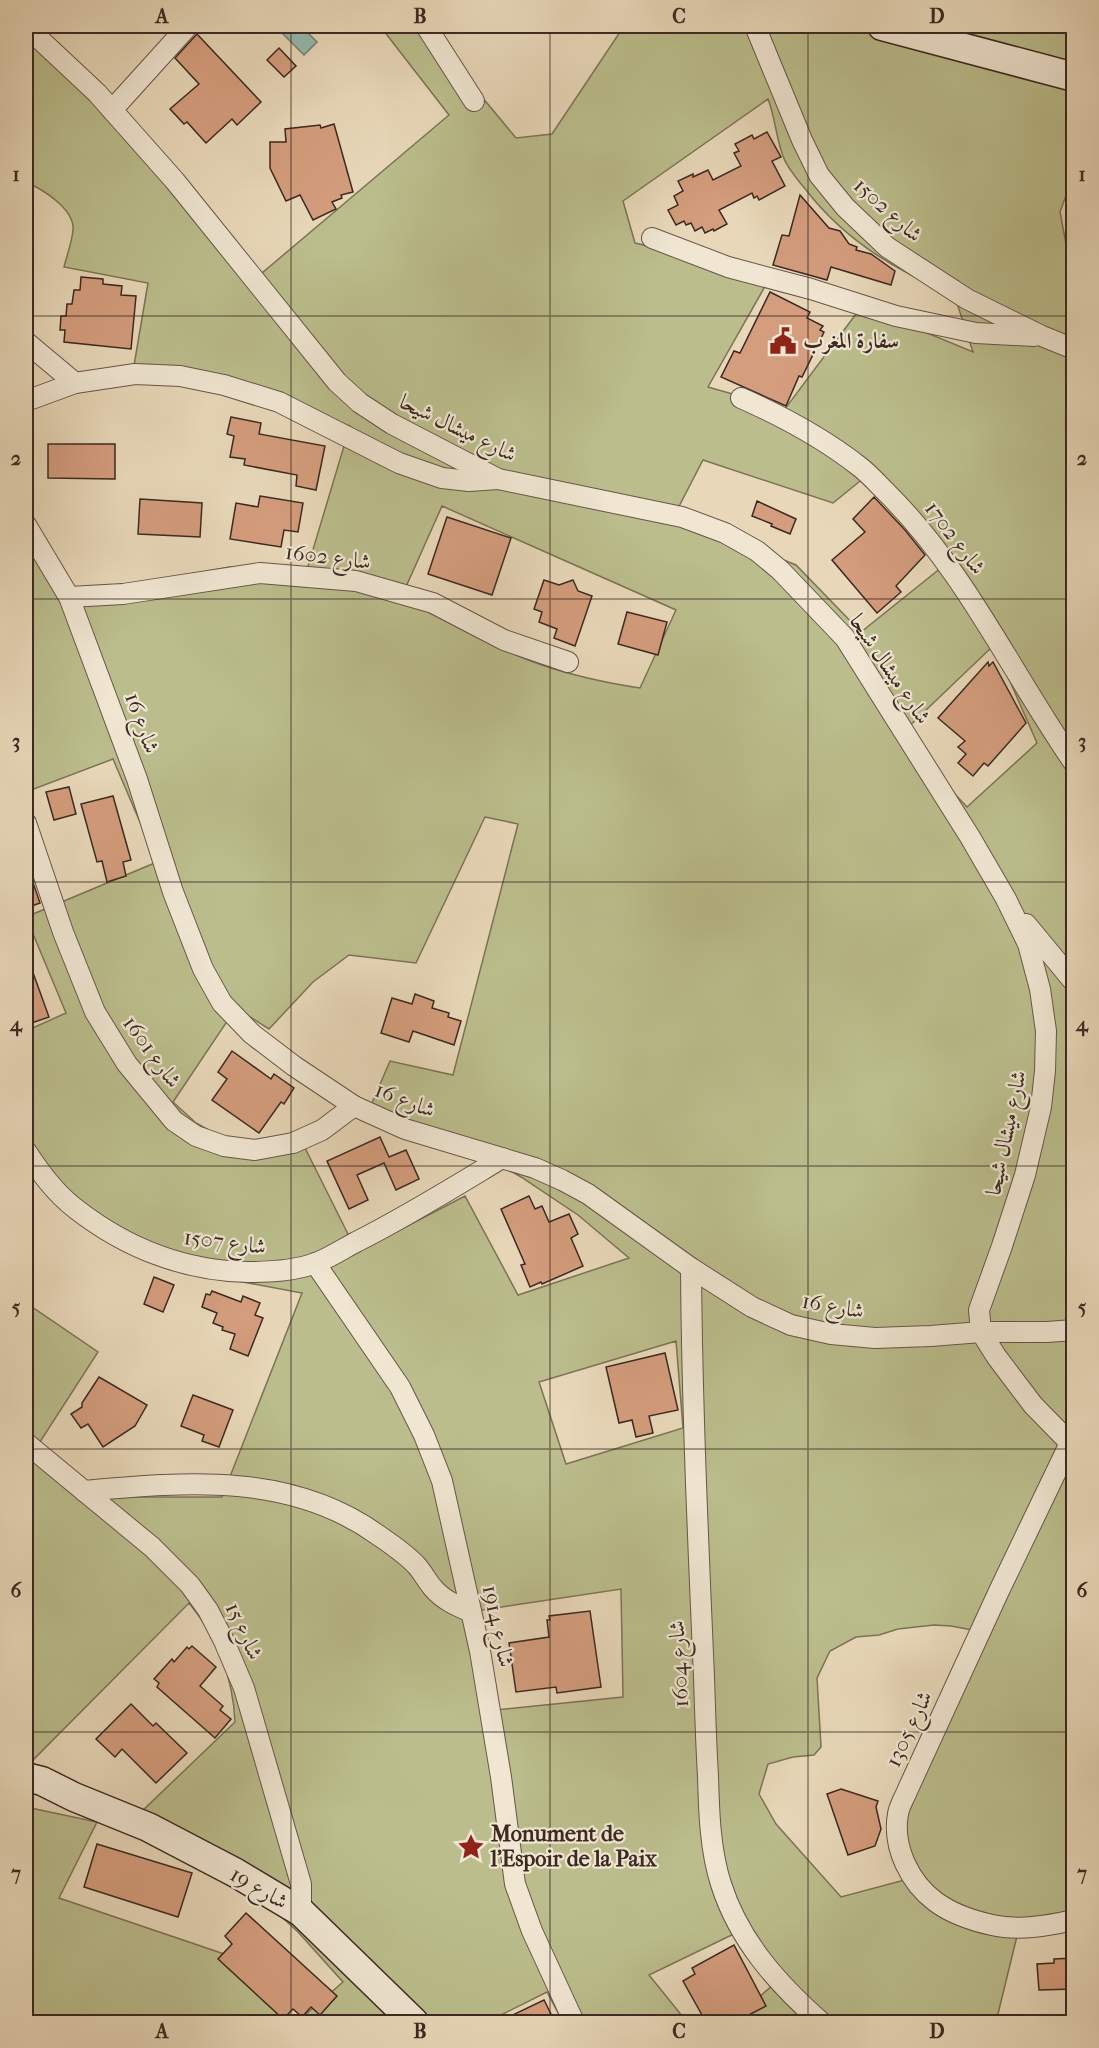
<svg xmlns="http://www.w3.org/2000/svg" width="1099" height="2048" viewBox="0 0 1099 2048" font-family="'IM FELL French Canon',Amiri,serif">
  <rect width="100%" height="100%" fill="#e8d8b9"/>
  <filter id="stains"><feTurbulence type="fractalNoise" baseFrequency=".00333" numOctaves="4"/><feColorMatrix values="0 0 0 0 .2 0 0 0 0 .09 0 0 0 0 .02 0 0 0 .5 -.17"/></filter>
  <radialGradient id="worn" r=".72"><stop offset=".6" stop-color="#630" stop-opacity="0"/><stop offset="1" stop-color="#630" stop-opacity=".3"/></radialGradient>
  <!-- green -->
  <g fill="#bbbd8c" stroke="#7c7357" stroke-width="1.5" fill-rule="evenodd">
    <path d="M 380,26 L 423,26 L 516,138 L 552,134 L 624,26 L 1073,26 L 1073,176 L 1060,212 L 1066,244 L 1074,253 L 1074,1928 L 1018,1932 L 996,2022 L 731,2022 L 775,1983 L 742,1930 L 649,1975 L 687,2022 L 563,2022 L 547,1992 L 495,2018 L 497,2022 L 297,2022 L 343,1982 L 298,1932 L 273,1909 L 138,1815 L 235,1722 C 233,1677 218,1638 189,1603 L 31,1762 L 26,1760 L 26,1303 L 98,1352 L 36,1448 L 99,1497 L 222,1497 L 302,1293 L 206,1275 L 136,1250 L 26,1152 L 26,1031 L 66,1013 L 26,917 L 157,862 L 113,759 L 26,792 L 26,518 L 59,597 L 230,567 L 306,573 L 350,426 L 237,388 L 131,383 L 148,283 L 64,267 C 67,255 72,242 73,230 C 75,209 42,189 26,182 L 26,39 L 81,84 L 249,284 L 449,115 ZM 768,99 C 775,116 776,138 783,156 C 787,168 798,180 806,190 C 844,239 896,272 954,294 L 973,352 L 862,306 L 785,409 L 708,387 L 772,274 L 635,243 L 623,201 ZM 703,460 L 833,503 L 870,473 L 952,559 L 861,632 L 796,565 L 674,516 ZM 442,506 L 676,610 L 640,688 C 607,683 574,676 542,665 C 493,648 447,621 401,598 ZM 994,645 L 1037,743 L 967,807 L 900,735 ZM 485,817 L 518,824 L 453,1075 L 390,1061 L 372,1103 L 407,1123 L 494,1161 L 521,1177 L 578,1215 L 629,1258 L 518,1295 L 465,1196 L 357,1252 L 305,1148 L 223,1138 L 196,1123 L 173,1102 L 236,1008 L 269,1029 L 313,982 L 349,955 L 416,963 ZM 676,1341 L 683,1428 L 566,1464 L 539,1382 ZM 621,1589 L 623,1697 L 486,1711 L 462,1613 ZM 934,1625 L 951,1626 L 983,1632 L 902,1826 L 916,1877 L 841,1897 L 776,1824 L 759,1794 L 768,1764 L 793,1757 L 814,1755 L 821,1747 L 817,1678 L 830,1651 L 856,1637 L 879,1635 L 898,1629 Z"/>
    <polygon points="26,1807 97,1822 59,1898 233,1957 292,2022 26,2022"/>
  </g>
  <!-- water -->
  <polygon fill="#97baae" stroke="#738076" stroke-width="1.5" points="275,26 301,26 317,42 304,55"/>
  <!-- building -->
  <g fill="#d49d7d" stroke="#3c2922" stroke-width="1.5">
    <polygon points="197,34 261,102 237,125 232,119 206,143 187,122 184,124 170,109 199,84 175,58"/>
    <polygon points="279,48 296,66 284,77 267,60"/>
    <polygon points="334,124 353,192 341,195 342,198 332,202 336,209 313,220 300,195 286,201 270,168 270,142 286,142 285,129 320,125 321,128"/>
    <polygon points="767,132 781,157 772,161 785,186 759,200 757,196 754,198 752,193 719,210 727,224 714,231 713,229 705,233 702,227 695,231 691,223 686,225 684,221 676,225 668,210 678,205 674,196 683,191 678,181 693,174 693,177 708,170 713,180 741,166 734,153 739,151 735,144 752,135 754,139"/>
    <polygon points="800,195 829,228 840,231 849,244 857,247 856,250 871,254 895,271 891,285 831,267 827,280 773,265 782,235 789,236"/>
    <polygon points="81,277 103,279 103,284 122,286 121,295 136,296 131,349 64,342 65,330 60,330 61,316 66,316 67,304 72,304 74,290 80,290"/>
    <polygon points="770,292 810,312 807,318 823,326 820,330 824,332 802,377 799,376 786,406 721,377 734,351 740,353"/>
    <polygon points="231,417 261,423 259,434 325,446 316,490 296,486 297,475 244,465 245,459 230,457 234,436 227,434"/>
    <polygon points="48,444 115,444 115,479 48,478"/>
    <polygon points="260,496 303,503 298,532 284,530 281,547 230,539 236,503 258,507"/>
    <polygon points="874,497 905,530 925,555 896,586 901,592 877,613 832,560 865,532 853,519"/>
    <polygon points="140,499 202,503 200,537 138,534"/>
    <polygon points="757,501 796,519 790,534 771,526 772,524 752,516"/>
    <polygon points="447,517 511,538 492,595 428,574"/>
    <polygon points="544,580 559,585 573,580 578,591 592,596 575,646 554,638 557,629 539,622 542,612 534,609"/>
    <polygon points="627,612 667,622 658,655 618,644"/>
    <polygon points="988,662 989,666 993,662 1026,723 988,766 984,763 973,776 958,763 966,754 958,747 965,741 938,718"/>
    <polygon points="69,787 76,814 54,820 46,792"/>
    <polygon points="113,796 131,860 123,862 126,876 107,882 102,861 97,862 81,804"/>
    <polygon points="26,862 40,903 26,908"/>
    <polygon points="27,956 49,1017 26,1025 26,957"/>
    <polygon points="415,994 434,1001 432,1008 449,1013 448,1017 461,1021 454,1045 413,1031 409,1042 381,1033 392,998 412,1004"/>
    <polygon points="232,1051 271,1079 274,1074 294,1088 284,1104 281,1102 259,1133 212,1100 227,1079 218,1072"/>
    <polygon points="380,1137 389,1157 406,1150 419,1179 396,1190 384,1163 357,1175 368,1200 349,1209 327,1161"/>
    <polygon points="529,1196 535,1209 542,1206 549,1222 569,1214 578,1234 571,1238 583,1266 542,1284 541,1282 530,1287 521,1265 525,1264 501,1209"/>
    <polygon points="154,1277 174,1285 163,1312 144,1304"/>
    <polygon points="212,1291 241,1302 243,1296 260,1303 255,1315 263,1318 248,1356 230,1349 235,1334 222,1330 223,1327 213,1323 217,1313 202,1307 206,1294 210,1295"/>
    <polygon points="665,1353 678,1410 649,1416 653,1433 636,1437 632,1420 619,1423 606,1367"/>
    <polygon points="99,1377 147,1405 135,1426 103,1447 88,1424 81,1428 71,1414 82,1407 82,1403"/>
    <polygon points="193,1395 233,1410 219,1447 202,1441 204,1435 181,1426"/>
    <polygon points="590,1611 601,1687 557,1693 556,1687 516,1692 509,1643 549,1637 547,1620 550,1620 549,1616"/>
    <polygon points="192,1646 216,1667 200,1686 223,1706 220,1710 231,1719 215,1738 157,1687 159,1683 154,1679 172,1659 174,1662 187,1647 189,1649"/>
    <polygon points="131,1704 153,1726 156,1723 187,1753 156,1783 122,1749 115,1757 96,1739"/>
    <polygon points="841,1789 878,1801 876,1807 881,1829 875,1846 848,1855 827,1794"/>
    <polygon points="97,1844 192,1873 178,1917 84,1887"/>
    <polygon points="246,1913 337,1996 320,2015 311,2007 302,2017 293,2009 283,2019 218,1959 232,1944 225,1936"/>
    <polygon points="734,1945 766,2006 735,2022 706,2022 683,1981 695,1974 692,1968"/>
    <polygon points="1074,1958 1074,1989 1039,1990 1037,1964 1054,1963 1054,1959"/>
    <polygon points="544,2000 555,2022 498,2022"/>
  </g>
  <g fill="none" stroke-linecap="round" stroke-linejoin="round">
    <defs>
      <g id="minor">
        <polyline points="426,26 474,101"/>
        <polyline points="755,26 802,140 819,175 845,207 887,247 967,299 1042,336 1074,349"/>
        <polyline points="26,29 33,33 97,93 175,181 337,382 360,403 392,424 498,479 682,517 725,533 757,551 780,570 845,638 970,837 1006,899 1028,944 1040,989 1046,1031 1045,1071 1041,1107 1025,1175 1002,1246 979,1310 981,1332 996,1356 1033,1405 1074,1447"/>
        <polyline points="112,110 188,26"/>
        <polyline points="652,238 728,267 811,289 896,316 976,333 1034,336"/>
        <polyline points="26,342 75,383"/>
        <path d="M 741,398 C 784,417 823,438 860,467 C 869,474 878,484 886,492 C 965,570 1011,672 1074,763"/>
        <polyline points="26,401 75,383 135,374 180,376 224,385 279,402 399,463 442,478 469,481 498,479"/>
        <polyline points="26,525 69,597 137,779 173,892 203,969 222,1003 252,1034 294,1066 354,1106 405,1129 535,1168 562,1180 588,1194 691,1268 752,1307 791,1325 831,1334 875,1338 931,1336 981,1332 1047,1332 1074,1330"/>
        <polyline points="69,597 123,594 260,573 356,581 433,603 504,640 568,662"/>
        <polyline points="26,823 63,932 95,1012 127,1064 174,1121 196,1136 224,1146 255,1150 293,1143 322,1130 354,1106"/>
        <polyline points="1026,924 1074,982"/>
        <path d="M 26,1151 C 40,1172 55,1193 76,1209 C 126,1248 185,1271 248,1272 C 271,1272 294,1271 316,1263 C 329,1258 343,1249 356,1242 C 406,1217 454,1187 502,1158"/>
        <polyline points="315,1263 400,1387 424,1435 442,1481 480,1651 501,1777 515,1884 532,1931 574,2022"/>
        <path d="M 691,1268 C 692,1404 698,1540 704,1677 C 705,1710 706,1743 708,1776 C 709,1812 710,1850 721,1884 C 739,1941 778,1984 821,2022"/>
        <polyline points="26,1443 152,1547 190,1585 208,1610 224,1641 244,1688 301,1884 301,1912"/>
        <path d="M 1069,1445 L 999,1591 L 908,1789 C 905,1797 899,1806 898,1814 C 892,1847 910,1883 936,1902 C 951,1913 974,1921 992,1925 C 1018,1931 1047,1926 1074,1920"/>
        <path d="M 84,1491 C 186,1482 290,1472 378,1535 C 391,1544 406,1554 417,1566 C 423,1573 427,1581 433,1588 C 443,1600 457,1606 471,1612"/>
      </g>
      <g id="secondary">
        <polyline points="882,26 1074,77"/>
        <polyline points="26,1777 42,1781 74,1797 148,1827 236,1873 301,1912 414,2022"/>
      </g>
    </defs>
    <!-- minor casing -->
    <use href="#minor" stroke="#675548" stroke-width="22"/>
    <!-- secondary casing -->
    <use href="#secondary" stroke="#3c2922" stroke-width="31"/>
    <!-- minor -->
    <use href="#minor" stroke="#f0e6d2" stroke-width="20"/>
    <!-- secondary -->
    <use href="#secondary" stroke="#f0e6d2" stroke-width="28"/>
  </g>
  <!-- grid -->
  <path fill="none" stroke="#3c2922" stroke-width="1.5" stroke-opacity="0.55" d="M 291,26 L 291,2022M 550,26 L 550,2022M 808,26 L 808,2022M 26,316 L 1074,316M 26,599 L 1074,599M 26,882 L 1074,882M 26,1166 L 1074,1166M 26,1449 L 1074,1449M 26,1732 L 1074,1732"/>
  <!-- icons -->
  <defs>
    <symbol id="civic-bare" viewBox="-9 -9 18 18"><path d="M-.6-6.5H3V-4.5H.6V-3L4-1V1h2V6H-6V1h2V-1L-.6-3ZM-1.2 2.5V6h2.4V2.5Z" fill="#8f2418" stroke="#f0e6d2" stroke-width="2.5" paint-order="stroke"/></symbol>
    <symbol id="sight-bare" viewBox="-9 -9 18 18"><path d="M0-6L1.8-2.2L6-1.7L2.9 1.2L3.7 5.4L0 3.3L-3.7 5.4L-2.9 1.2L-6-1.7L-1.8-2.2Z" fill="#8f2418" stroke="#f0e6d2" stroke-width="2.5" paint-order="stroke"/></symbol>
  </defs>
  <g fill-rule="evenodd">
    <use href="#civic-bare" x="764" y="322" width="38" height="38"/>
    <use href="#sight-bare" x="452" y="1828" width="38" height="38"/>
  </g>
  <g text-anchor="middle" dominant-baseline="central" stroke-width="4.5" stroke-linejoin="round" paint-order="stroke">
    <!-- street labels -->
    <g font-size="22" fill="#3c2922" stroke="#f0e6d2">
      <text transform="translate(888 210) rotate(42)">شارع 1502</text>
      <text transform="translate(458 428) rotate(26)">شارع ميشال شيحا</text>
      <text transform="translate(955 538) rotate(53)">شارع 1702</text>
      <text transform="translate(328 557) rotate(7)">شارع 1602</text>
      <text transform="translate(890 669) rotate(56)">شارع ميشال شيحا</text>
      <text transform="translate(142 723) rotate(70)">شارع 16</text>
      <text transform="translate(152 1052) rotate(54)">شارع 1601</text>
      <text transform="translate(405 1100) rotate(21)">شارع 16</text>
      <text transform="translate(1006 1133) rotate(-78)">شارع ميشال شيحا</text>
      <text transform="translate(225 1242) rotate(7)">شارع 1507</text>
      <text transform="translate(833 1306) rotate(10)">شارع 16</text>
      <text transform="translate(498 1626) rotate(78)">شارع 1914</text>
      <text transform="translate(244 1631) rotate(65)">شارع 15</text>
      <text transform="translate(679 1664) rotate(-93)">شارع 1604</text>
      <text transform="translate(909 1729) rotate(-65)">شارع 1305</text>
      <text transform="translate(259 1888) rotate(30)">شارع 19</text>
    </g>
    <!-- poi labels -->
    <g font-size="22" font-weight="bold" fill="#3c2922" stroke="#f0e6d2" text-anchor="start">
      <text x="803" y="341">سفارة المغرب</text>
      <text x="491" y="1834">Monument de<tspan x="491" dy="25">l'Espoir de la Paix</tspan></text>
    </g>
  </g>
  <!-- margin -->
  <rect width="1099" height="2048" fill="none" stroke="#e8d8b9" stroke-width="66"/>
  <rect x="33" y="33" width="1033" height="1982" fill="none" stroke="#3c2922" stroke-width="2"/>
  <g font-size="20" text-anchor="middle" font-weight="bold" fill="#3c2922">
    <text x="162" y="23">A</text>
    <text x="420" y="23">B</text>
    <text x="679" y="23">C</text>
    <text x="937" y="23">D</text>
    <text x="16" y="181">1</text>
    <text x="1082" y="181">1</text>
    <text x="16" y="465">2</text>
    <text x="1082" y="465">2</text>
    <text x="16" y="748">3</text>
    <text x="1082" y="748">3</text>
    <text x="16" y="1031">4</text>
    <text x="1082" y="1031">4</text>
    <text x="16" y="1314">5</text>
    <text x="1082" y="1314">5</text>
    <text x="16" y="1597">6</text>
    <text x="1082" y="1597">6</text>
    <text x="16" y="1880">7</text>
    <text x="1082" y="1880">7</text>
    <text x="162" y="2038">A</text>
    <text x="420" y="2038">B</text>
    <text x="679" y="2038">C</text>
    <text x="937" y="2038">D</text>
  </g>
  <rect width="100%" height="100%" filter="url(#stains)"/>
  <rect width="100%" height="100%" fill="url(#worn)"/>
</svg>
